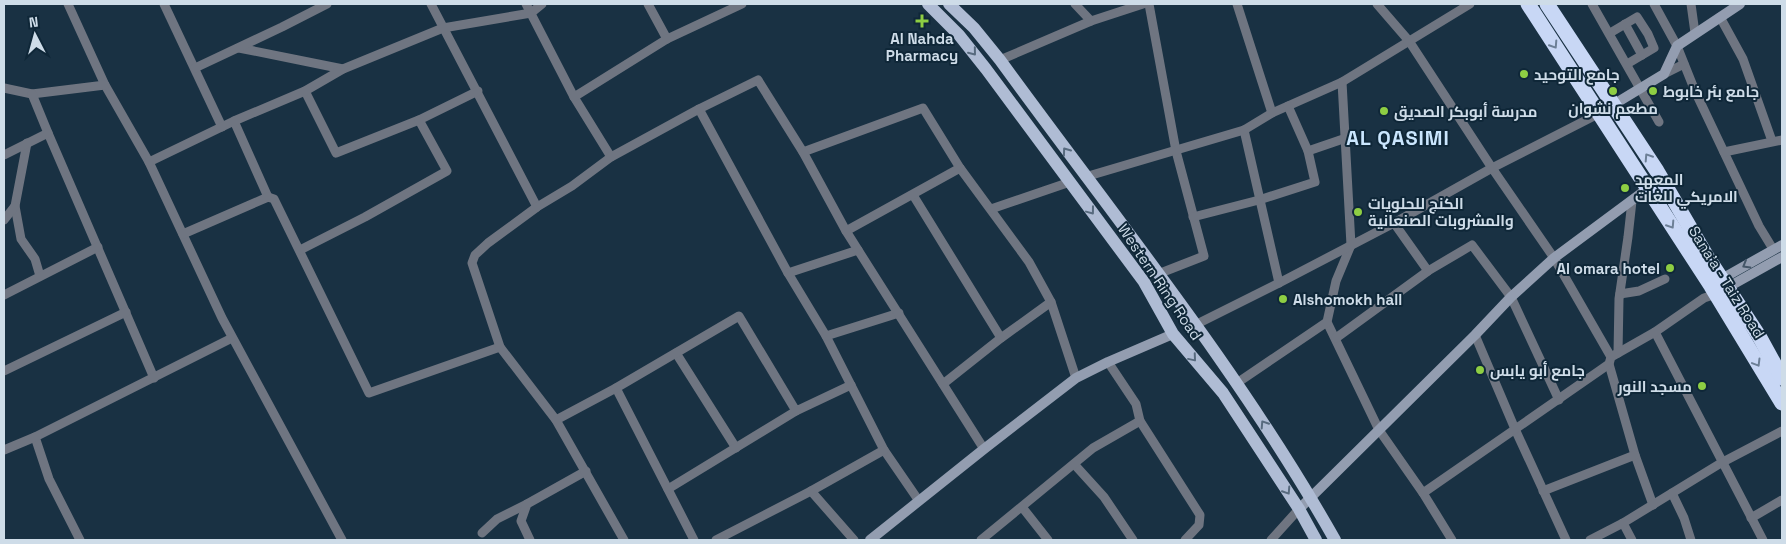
<svg xmlns="http://www.w3.org/2000/svg" width="1786" height="544" viewBox="0 0 1786 544" font-family="'Space Grotesk',Cairo,sans-serif">
  <rect width="100%" height="100%" fill="#193143"/>
  <g fill="none" stroke-linecap="round" stroke-linejoin="round">
    <!-- street -->
    <g stroke="#6f7581" stroke-width="9">
      <polyline points="68,4 105,85 149,162 222,318 342,540"/>
      <polyline points="164,4 222,127"/>
      <polyline points="431,4 537,207"/>
      <polyline points="526,4 574,97 611,157"/>
      <polyline points="648,4 667,39"/>
      <polyline points="1075,4 1091,21"/>
      <polyline points="1149,4 1176,151 1204,256 1158,274"/>
      <polyline points="1237,4 1272,113"/>
      <polyline points="1377,4 1409,41 1492,168 1554,258 1611,357"/>
      <polyline points="1592,4 1659,122"/>
      <polyline points="1654,4 1677,46 1695,91 1759,226 1773,249"/>
      <polyline points="1691,4 1695,33"/>
      <polyline points="1720,17 1743,59 1772,141"/>
      <polyline points="1625,24 1642,55"/>
      <polyline points="1610,33 1637,17 1648,34 1654,48 1627,64"/>
      <polyline points="239,48 343,69"/>
      <polyline points="1000,60 1091,21 1143,4"/>
      <polyline points="195,68 282,27 327,4"/>
      <polyline points="1664,74 1684,64"/>
      <polyline points="1342,82 1351,245 1336,281 1327,322 1379,430 1423,493 1452,540"/>
      <polyline points="4,88 32,94 105,85"/>
      <polyline points="305,91 336,153 419,120 478,91"/>
      <polyline points="574,97 667,39 742,4"/>
      <polyline points="699,109 788,273 826,336 884,450 919,501"/>
      <polyline points="234,121 268,197"/>
      <polyline points="1244,130 1279,283"/>
      <polyline points="48,133 154,378"/>
      <polyline points="27,143 15,206 21,239 35,259 40,276"/>
      <polyline points="1308,151 1346,138"/>
      <polyline points="803,152 923,108 960,168 1029,262 1051,302 1076,378"/>
      <polyline points="1724,152 1782,140"/>
      <polyline points="4,155 48,133 32,94"/>
      <polyline points="149,162 234,121 305,91 343,69 443,28 531,13 542,4"/>
      <polyline points="1085,177 1244,130 1272,113 1342,82 1470,4"/>
      <polyline points="913,195 1001,338"/>
      <polyline points="991,209 1070,182"/>
      <polyline points="1193,217 1259,200 1315,182 1308,151 1288,106"/>
      <polyline points="4,220 15,206"/>
      <polyline points="1394,223 1428,271"/>
      <polyline points="846,231 960,168"/>
      <polyline points="183,234 268,197 274,199 369,393 500,347"/>
      <polyline points="300,250 365,217 447,171 419,120"/>
      <polyline points="788,273 858,250"/>
      <polyline points="1620,294 1639,291 1665,279"/>
      <polyline points="4,295 98,247"/>
      <polyline points="1195,325 1279,283 1394,223 1492,168 1598,114"/>
      <polyline points="1655,332 1763,540"/>
      <polyline points="1475,335 1515,429 1566,540"/>
      <polyline points="826,336 899,313"/>
      <polyline points="1336,338 1428,271 1472,245 1511,297 1559,400"/>
      <polyline points="676,353 736,448"/>
      <polyline points="1618,353 1619,299 1628,237 1632,201"/>
      <polyline points="1108,362 1136,404 1140,421 1200,515 1199,525 1185,540"/>
      <polyline points="1609,364 1635,455 1653,505"/>
      <polyline points="4,371 126,312"/>
      <polyline points="1237,383 1327,322"/>
      <polyline points="943,384 1001,338 1051,302"/>
      <polyline points="616,388 694,540"/>
      <polyline points="556,420 616,388 739,316 796,411 851,385"/>
      <polyline points="35,437 49,479 80,540"/>
      <polyline points="4,450 35,437 232,338"/>
      <polyline points="1074,464 1104,497 1133,540"/>
      <polyline points="668,489 796,411"/>
      <polyline points="811,491 854,540"/>
      <polyline points="1543,491 1635,455"/>
      <polyline points="1423,493 1599,371 1609,364 1611,357 1655,332 1704,298 1716,294"/>
      <polyline points="1672,493 1684,518 1691,540"/>
      <polyline points="1022,507 1048,540"/>
      <polyline points="1751,518 1782,500"/>
      <polyline points="1623,523 1632,540"/>
      <polyline points="482,533 497,519 527,504"/>
      <polyline points="530,540 521,521 527,504 586,471"/>
      <polyline points="624,540 556,420 500,347 472,263 475,255 488,243 537,207 572,186 611,157 699,109 758,80 803,152 846,231 984,449"/>
      <polyline points="716,540 811,491 884,450"/>
      <polyline points="981,540 1093,448 1140,421"/>
      <polyline points="1271,540 1299,509"/>
      <polyline points="1590,540 1623,523 1721,463 1782,431"/>
    </g>
    <!-- secondary -->
    <g stroke="#939db0" stroke-width="10">
      <polyline points="1598,114 1664,74 1677,46 1740,4"/>
      <polyline points="1718,281 1782,245"/>
      <polyline points="1723,290 1782,257"/>
      <polyline points="1299,509 1475,335 1511,297 1554,258 1647,189"/>
      <polyline points="870,540 984,449 1076,378 1108,362 1173,334"/>
    </g>
    <!-- primary -->
    <g stroke="#afbcd4" stroke-width="12">
      <polyline points="928,4 959,35 986,69 1144,282 1173,334 1223,393 1299,509 1316,540"/>
      <path d="M 949,4 L 974,28 L 1000,60 C 1115,218 1239,370 1335,540"/>
    </g>
    <!-- highway -->
    <g stroke="#c8d7f5" stroke-width="15">
      <polyline points="1528,4 1711,286 1782,403"/>
      <polyline points="1547,4 1657,171 1706,255 1759,336 1782,378"/>
    </g>
  </g>
  <!-- one-way arrows -->
  <defs><path id="oneway-chevron" d="M-2-3.5L2.5 0L-2 3.5" fill="none" stroke-width="1.6" stroke-linecap="round" stroke-linejoin="round" transform="scale(1.25)"/></defs>
  <g stroke="#6c7f96">
    <use href="#oneway-chevron" transform="translate(1554 45) rotate(57)"/>
    <use href="#oneway-chevron" transform="translate(1648 157) rotate(-123)"/>
    <use href="#oneway-chevron" transform="translate(1671 225) rotate(57)"/>
    <use href="#oneway-chevron" transform="translate(1757 363) rotate(59)"/>
  </g>
  <g stroke="#576a7e">
    <use href="#oneway-chevron" transform="translate(973 52) rotate(51)"/>
    <use href="#oneway-chevron" transform="translate(1066 151) rotate(-126)"/>
    <use href="#oneway-chevron" transform="translate(1091 211) rotate(53)"/>
    <use href="#oneway-chevron" transform="translate(1193 358) rotate(50)"/>
    <use href="#oneway-chevron" transform="translate(1264 424) rotate(-123)"/>
    <use href="#oneway-chevron" transform="translate(1287 491) rotate(57)"/>
  </g>
  <use stroke="#445668" href="#oneway-chevron" transform="translate(1746 265) rotate(150)"/>
  <!-- markers -->
  <g fill="#8ece43" stroke="#0f2738" stroke-width="2">
    <path d="M919.5 13.5h5v5h5v5h-5v5h-5v-5h-5v-5h5z"/>
    <circle cx="1524" cy="74" r="5"/>
    <circle cx="1613" cy="91" r="5"/>
    <circle cx="1653" cy="91" r="5"/>
    <circle cx="1384" cy="111" r="5"/>
    <circle cx="1625" cy="188" r="5"/>
    <circle cx="1358" cy="212" r="5"/>
    <circle cx="1670" cy="268" r="5"/>
    <circle cx="1283" cy="299" r="5"/>
    <circle cx="1480" cy="370" r="5"/>
    <circle cx="1702" cy="386" r="5"/>
  </g>
  <g text-anchor="middle" dominant-baseline="central" stroke-width="4" stroke-linejoin="round" paint-order="stroke">
    <!-- poi labels -->
    <g font-size="15" font-weight="bold" fill="#cedce8" stroke="#0f2738" text-anchor="start">
      <text x="922" y="38" text-anchor="middle">Al Nahda<tspan x="922" dy="17">Pharmacy</tspan></text>
      <text x="1534" y="74">جامع التوحيد</text>
      <text x="1663" y="91">جامع بئر خابوط</text>
      <text x="1613" y="108" text-anchor="middle">مطعم نشوان</text>
      <text x="1394" y="111">مدرسة أبوبكر الصديق</text>
      <text x="1635" y="179">المعهد<tspan x="1635" dy="17">الامريكي للغات</tspan></text>
      <text x="1368" y="203">الكنج للحلويات<tspan x="1368" dy="17">والمشروبات الصنعانية</tspan></text>
      <text x="1660" y="268" text-anchor="end">Al omara hotel</text>
      <text x="1293" y="299">Alshomokh hall</text>
      <text x="1490" y="370">جامع أبو يابس</text>
      <text x="1692" y="386" text-anchor="end">مسجد النور</text>
    </g>
    <!-- street labels -->
    <g font-size="15" fill="#cedce8" stroke="#0f2738">
      <text transform="translate(1160 282) rotate(56)">Western Ring Road</text>
      <text transform="translate(1727 282) rotate(58)">Sana'a - Taiz Road</text>
    </g>
    <!-- district labels -->
    <g font-size="20" font-weight="bold" letter-spacing="1" fill="#cae6fe" stroke="#0f2738">
      <text x="1398" y="138">AL QASIMI</text>
    </g>
  </g>
  <!-- border -->
  <rect width="1786" height="544" fill="none" stroke="#cedce8" stroke-width="10"/>
  <!-- north arrow -->
  <g transform="translate(35 35) rotate(354)" stroke="#0f2738" stroke-width="4" paint-order="stroke">
  <path d="M0-4L9 19L0 12L-9 19Z" fill="#cedce8"/>
  <text y="-8" font-size="14" font-weight="bold" text-anchor="middle" fill="#cedce8">N</text>
  </g>
</svg>
